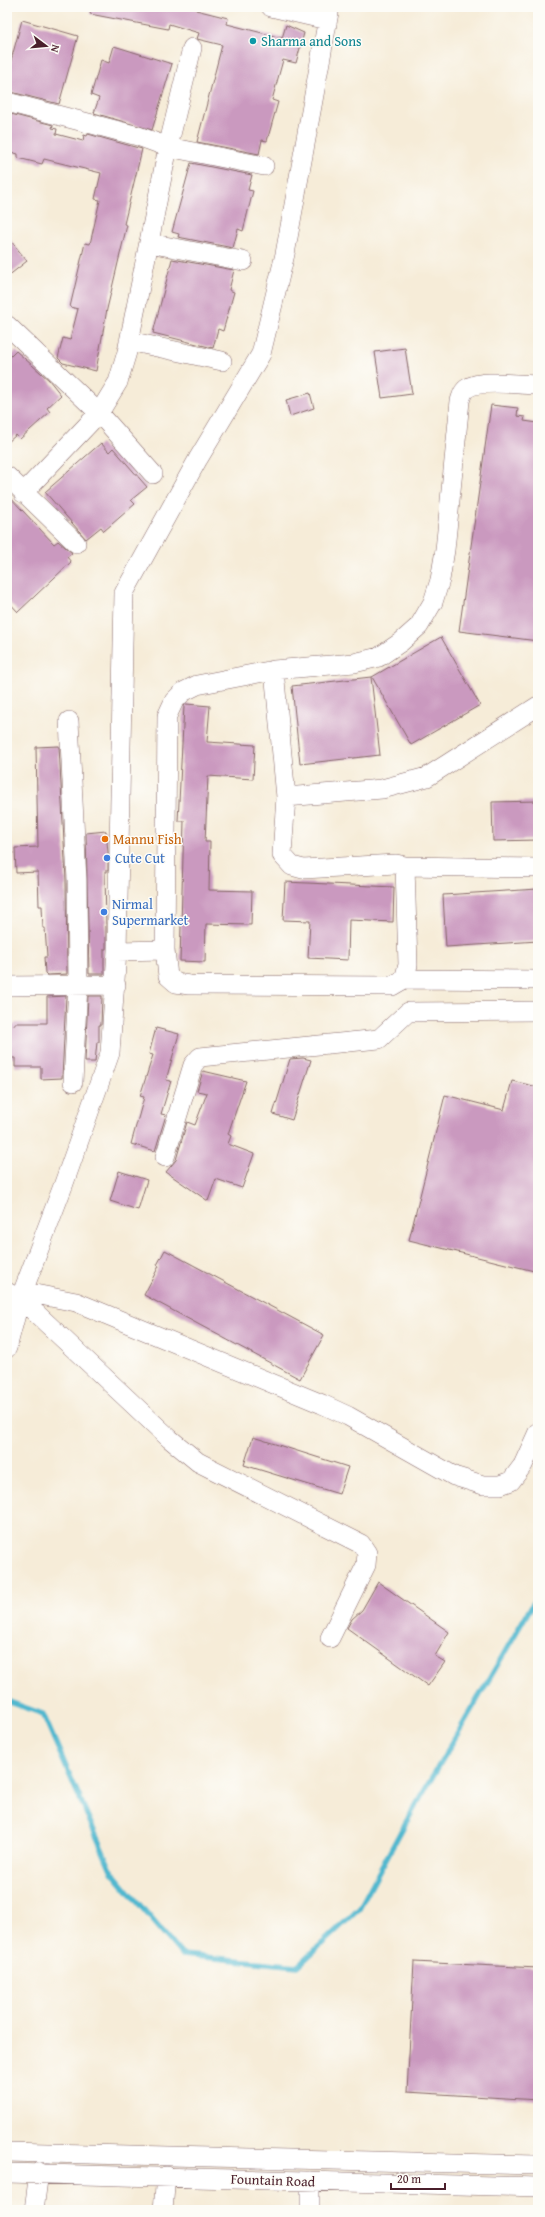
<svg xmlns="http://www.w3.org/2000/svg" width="545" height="2217" viewBox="0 0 545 2217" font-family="'Gentium Book Plus',serif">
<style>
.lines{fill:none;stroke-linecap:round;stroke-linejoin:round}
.stream{stroke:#51b8cf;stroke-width:5.5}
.building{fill:#ca99bf}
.minor-casing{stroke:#866768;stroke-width:20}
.minor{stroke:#fff;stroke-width:19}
.culture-dot{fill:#0f9aa8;stroke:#fdfcf7;stroke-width:1.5}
.food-dot{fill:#e8710a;stroke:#fdfcf7;stroke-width:1.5}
.shop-dot{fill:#3f7fe0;stroke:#fdfcf7;stroke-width:1.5}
.labels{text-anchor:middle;stroke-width:3;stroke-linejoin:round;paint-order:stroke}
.culture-label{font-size:14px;fill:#0d838f;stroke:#fdfcf7;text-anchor:start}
.food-label{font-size:14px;fill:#c56008;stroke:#fdfcf7;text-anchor:start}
.shop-label{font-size:14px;fill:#366cbe;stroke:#fdfcf7;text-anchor:start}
.street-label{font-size:14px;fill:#4a1f2b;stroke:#fdfcf7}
</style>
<rect width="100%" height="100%" fill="#fdfcf7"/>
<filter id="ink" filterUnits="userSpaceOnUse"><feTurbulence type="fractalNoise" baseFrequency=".025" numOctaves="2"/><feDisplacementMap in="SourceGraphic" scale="8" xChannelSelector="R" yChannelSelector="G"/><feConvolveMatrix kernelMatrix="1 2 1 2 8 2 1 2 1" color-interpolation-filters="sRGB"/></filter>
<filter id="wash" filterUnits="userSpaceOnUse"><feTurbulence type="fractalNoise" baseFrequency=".012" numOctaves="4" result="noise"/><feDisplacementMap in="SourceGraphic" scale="16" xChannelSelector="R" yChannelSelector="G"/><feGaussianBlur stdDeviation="0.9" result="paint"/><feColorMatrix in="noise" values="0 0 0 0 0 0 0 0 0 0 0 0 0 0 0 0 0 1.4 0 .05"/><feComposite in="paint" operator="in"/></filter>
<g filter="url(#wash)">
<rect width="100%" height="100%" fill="#f6ecd8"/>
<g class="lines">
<path class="stream" d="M 7,1701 L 43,1714 L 112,1872 L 182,1955 L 298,1966 L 359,1909 L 401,1831 L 538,1595"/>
</g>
<g id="blocks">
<path class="building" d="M 91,7 L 197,7 L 196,10 L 228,18 L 227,24 L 282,38 L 286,25 L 304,33 L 296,63 L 283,60 L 272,100 L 278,102 L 267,141 L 262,140 L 259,154 L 197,142 L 222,45 L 197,39 L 199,33 L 169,24 L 168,29 L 90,14 Z
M 22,20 L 78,36 L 59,104 L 7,91 L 7,75 Z
M 114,46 L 172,64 L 152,130 L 94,113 L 99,98 L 91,95 L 101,60 L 109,63 Z
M 7,113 L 53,125 L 52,128 L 57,129 L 56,134 L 83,141 L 84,135 L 87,136 L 88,134 L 142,149 L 124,224 L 127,225 L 107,309 L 96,371 L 63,363 L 58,358 L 63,338 L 70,340 L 78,309 L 70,307 L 85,243 L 90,244 L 100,200 L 95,199 L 101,173 L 44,159 L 42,164 L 18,158 L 18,154 L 7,151 Z
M 191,163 L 252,175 L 248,190 L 253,191 L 243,231 L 238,229 L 233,248 L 178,237 L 179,234 L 172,232 Z
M 7,236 L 27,261 L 7,277 Z
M 172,259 L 234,270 L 229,290 L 234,292 L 223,331 L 218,329 L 213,348 L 153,333 Z
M 405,348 L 412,394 L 382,398 L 375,352 Z
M 16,351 L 49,380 L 61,395 L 47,408 L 50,412 L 20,439 L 16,435 L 7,443 L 7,360 Z
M 310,393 L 314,408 L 290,416 L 286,400 Z
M 491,405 L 518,408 L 517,416 L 525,417 L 524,421 L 538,423 L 538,641 L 459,631 Z
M 101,443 L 109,452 L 113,448 L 147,487 L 131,500 L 135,504 L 104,531 L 101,527 L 86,539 L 45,492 Z
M 7,494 L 54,544 L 58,541 L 72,553 L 67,557 L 71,562 L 18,612 L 7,600 Z
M 441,637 L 480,705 L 411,745 L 372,677 Z
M 371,677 L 380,755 L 300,764 L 292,686 Z
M 186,704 L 210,706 L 207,742 L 255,745 L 253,779 L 208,776 L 205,842 L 210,842 L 209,890 L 252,891 L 251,925 L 206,924 L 205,962 L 180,961 L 184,821 L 178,821 L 184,706 Z
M 59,746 L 66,880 L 67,974 L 47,975 L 45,973 L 44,957 L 47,957 L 45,928 L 43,928 L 42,906 L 39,906 L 38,872 L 16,873 L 15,848 L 38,847 L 36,747 Z
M 538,801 L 538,840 L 493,841 L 492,802 Z
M 106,831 L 108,852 L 108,871 L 105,871 L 106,928 L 106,949 L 104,949 L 104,974 L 89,974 L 86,833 Z
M 285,882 L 394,887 L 393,922 L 349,920 L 348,960 L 308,958 L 310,921 L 283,920 Z
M 538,889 L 538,941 L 446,947 L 443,895 Z
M 66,996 L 62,1078 L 41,1079 L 41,1067 L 15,1067 L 15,1058 L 7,1058 L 7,1026 L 15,1025 L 15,1023 L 47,1023 L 47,997 Z
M 88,996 L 102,996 L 101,1025 L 99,1025 L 99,1042 L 97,1042 L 95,1062 L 85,1062 Z
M 156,1028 L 179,1034 L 166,1080 L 171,1081 L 161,1114 L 166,1115 L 155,1151 L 131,1144 L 144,1097 L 140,1096 L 153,1055 L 149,1054 Z
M 303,1058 L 311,1060 L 292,1120 L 273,1114 L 290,1059 Z
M 203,1071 L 246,1081 L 228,1134 L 231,1136 L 228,1144 L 254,1154 L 242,1188 L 216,1179 L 208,1201 L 166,1172 L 176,1160 L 187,1122 L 195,1125 L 207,1093 L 197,1091 Z
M 512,1081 L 538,1087 L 538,1272 L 409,1240 L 445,1095 L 504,1110 Z
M 119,1171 L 147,1180 L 138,1210 L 110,1201 Z
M 165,1250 L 324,1335 L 300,1379 L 144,1295 L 159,1266 L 157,1265 Z
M 253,1437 L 348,1467 L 339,1494 L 244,1465 Z
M 378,1582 L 449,1632 L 435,1656 L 445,1662 L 428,1686 L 347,1628 L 352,1619 L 362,1610 Z
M 414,1962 L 538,1968 L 538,2100 L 407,2092 Z"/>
</g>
</g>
<g filter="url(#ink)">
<use href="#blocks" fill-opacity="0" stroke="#866768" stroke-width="1"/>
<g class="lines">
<g class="minor-casing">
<path id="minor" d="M 271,7 L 327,20
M 7,102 L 138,136 L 168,147 L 264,166
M 149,243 L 243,261
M 7,325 L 99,413 L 153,474
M 129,341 L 222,361
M 538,385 C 521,385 477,378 465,390 C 462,393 461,398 460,401 L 445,550 L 440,580 L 433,602 L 419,626 L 401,642 L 379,657 L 354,663 L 274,670 L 197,685 L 183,692 L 174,701 L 167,716 L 165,950 L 168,976 L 176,983 L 189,985 L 392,986 L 404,979 L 538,980
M 7,476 L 76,543
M 23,493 L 99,413 L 118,382 L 127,352 L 168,147 L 192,48
M 274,670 L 286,797
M 69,721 L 77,880 L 78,985 L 73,1082
M 405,866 L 538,868
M 117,951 L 165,950
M 404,979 L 408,965 L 405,866 L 396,864 L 303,869 L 292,866 L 282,855 L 286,797 L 382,789 L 427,777 L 538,706
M 7,986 L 116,985
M 165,1157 L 193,1065 L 200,1057 L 379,1039 L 408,1012 L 538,1011
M 7,1292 L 23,1301 L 170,1439 L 198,1462 L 361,1544 L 367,1553 L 366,1565 L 330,1638
M 23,1301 L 35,1294 L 76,1302 L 322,1404 L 348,1416 L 454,1476 L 483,1485 L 500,1485 L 511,1481 L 523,1465 L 538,1432
M 7,1348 L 20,1299 L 63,1186 L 110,1053 L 117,951 L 124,593 L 198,459 L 261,354 L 285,254 L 330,7
M 7,2152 L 538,2165
M 7,2173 L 538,2187
M 310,2181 L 310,2210
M 34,2210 L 39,2172
M 163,2210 L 166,2176"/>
</g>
<use href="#minor" class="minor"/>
</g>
</g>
<circle class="culture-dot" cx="253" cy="41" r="4"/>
<circle class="food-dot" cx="105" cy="839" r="4"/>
<g class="shop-dot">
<circle cx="107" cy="858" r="4"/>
<circle cx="104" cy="912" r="4"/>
</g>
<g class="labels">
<g class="culture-label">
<text x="261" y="46">Sharma and Sons</text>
</g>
<g class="food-label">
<text x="113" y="844">Mannu Fish</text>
</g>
<g class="shop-label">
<text x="115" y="863">Cute Cut</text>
<text x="112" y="909">Nirmal<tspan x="112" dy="16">Supermarket</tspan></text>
</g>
<g class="street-label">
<text transform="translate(273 2180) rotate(2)" y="5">Fountain Road</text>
</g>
</g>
<rect width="545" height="2217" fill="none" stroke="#fdfcf7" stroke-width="24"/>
<g transform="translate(46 46) rotate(106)" stroke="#fdfcf7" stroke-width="3" paint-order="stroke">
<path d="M0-3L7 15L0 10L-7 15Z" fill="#4a1f2b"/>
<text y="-6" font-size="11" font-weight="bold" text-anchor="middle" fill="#4a1f2b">N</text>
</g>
<path d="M391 2183v6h54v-6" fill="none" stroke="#4a1f2b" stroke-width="2"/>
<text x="397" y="2183" font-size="12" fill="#4a1f2b" stroke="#fdfcf7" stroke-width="3" paint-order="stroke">20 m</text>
</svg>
